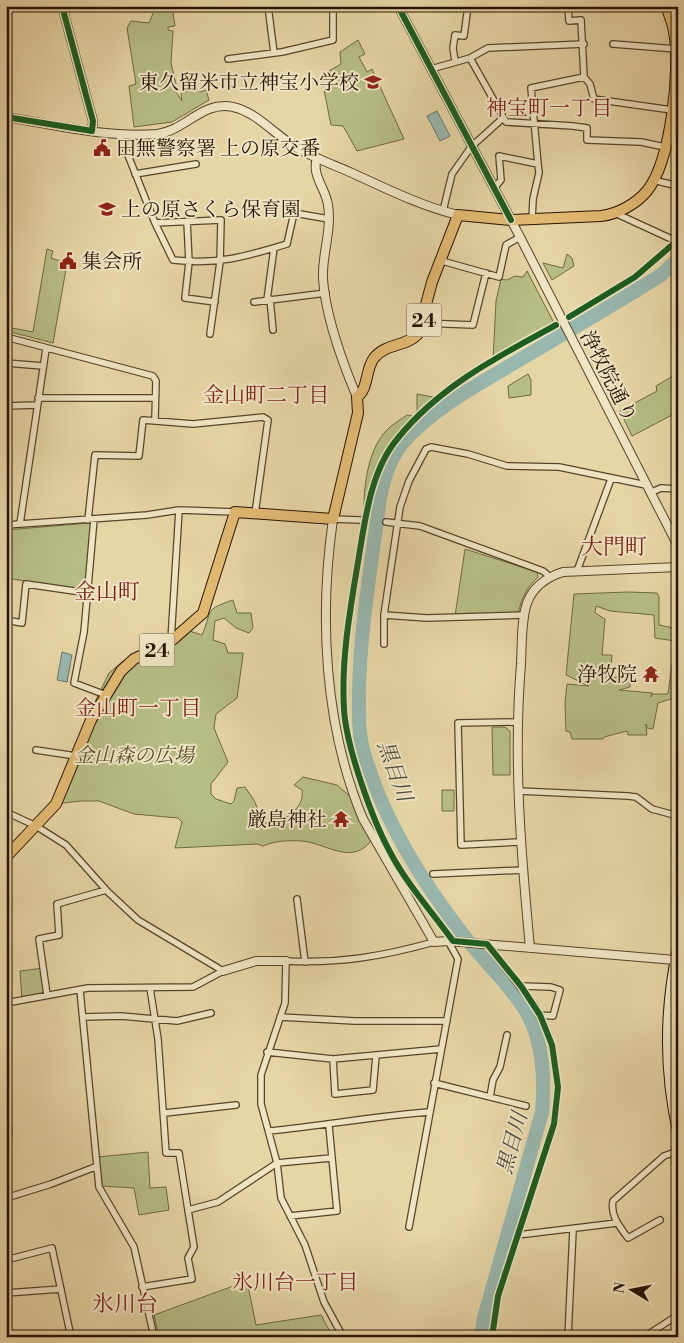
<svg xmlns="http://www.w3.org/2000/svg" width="684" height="1343" viewBox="0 0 684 1343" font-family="'Libre Bodoni','Noto Serif JP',serif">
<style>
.green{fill:#b6bd85;stroke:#6e6842;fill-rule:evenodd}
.water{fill:#98b7af;stroke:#6a7569}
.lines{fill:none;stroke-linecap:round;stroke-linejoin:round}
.river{stroke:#98b7af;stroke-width:14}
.minor-casing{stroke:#564429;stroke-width:8}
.tertiary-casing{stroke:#564429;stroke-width:10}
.secondary-casing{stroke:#261300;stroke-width:11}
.primary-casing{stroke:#261300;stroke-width:12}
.minor{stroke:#efe4c4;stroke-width:5.5}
.tertiary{stroke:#efe4c4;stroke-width:8}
.secondary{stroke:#efe4c4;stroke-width:9}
.primary{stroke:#e3ba72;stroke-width:10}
.cycleway-casing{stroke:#efe4c4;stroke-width:9}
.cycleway{stroke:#1b5e20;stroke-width:6}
.labels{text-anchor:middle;stroke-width:4;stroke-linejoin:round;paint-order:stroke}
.shield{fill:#efe4c4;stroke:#62523b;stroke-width:1}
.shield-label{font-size:19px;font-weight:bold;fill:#261300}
.poi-label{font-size:20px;fill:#261300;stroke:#efe4c4;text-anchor:end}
.street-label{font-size:20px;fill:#261300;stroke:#efe4c4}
.park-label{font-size:20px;font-style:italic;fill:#584e2f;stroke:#efe4c4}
.neighbourhood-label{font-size:21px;fill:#7a1f14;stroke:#efe4c4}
.water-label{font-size:21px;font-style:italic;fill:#4e4c3d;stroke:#efe4c4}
.quarter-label{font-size:22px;fill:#7a1f14;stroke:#efe4c4}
</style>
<rect width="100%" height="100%" fill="#e6d5a5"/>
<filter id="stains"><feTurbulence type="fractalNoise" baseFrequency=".004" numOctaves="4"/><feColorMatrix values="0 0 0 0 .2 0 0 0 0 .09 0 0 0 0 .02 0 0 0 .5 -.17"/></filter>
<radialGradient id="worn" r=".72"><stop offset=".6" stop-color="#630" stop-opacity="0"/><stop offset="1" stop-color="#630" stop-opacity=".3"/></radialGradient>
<path class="green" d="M 156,6 L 172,6 L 175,26 L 168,27 L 168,30 L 173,31 L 171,63 L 176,84 L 172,86 L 182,101 L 181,93 L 197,88 L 200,92 L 206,90 L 209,100 L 172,122 L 134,127 L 129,86 L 136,84 L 127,28 L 131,21 L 149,23 Z
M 358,40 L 365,54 L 359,57 L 367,72 L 372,69 L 404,139 L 357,151 L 343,126 L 331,125 L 322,80 L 329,71 L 341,64 L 340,52 Z
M 47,249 L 53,251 L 51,258 L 60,261 L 59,268 L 66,269 L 53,343 L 11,332 L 12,328 L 33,332 Z
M 567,254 L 572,258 L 574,266 L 552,280 L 543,263 L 563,268 Z
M 527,271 L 555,325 L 493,359 L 496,301 L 501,279 L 507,280 L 515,276 L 523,277 Z
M 678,373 L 678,409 L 676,413 L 632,436 L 620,411 L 657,391 L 656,386 Z
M 528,374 L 531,380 L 531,395 L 509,398 L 508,386 Z
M 417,394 L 438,398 C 404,430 377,458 369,506 L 364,506 C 364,483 369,450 385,432 C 391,425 400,420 407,415 L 417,417 Z
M 89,523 L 91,524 L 86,586 L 83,590 L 6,578 L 6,530 Z
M 465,549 L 537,572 L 538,577 C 526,588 521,599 518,615 L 455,616 Z
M 628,592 L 657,593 L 659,597 L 659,625 L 678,629 L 678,700 L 671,699 L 658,703 L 653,729 L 647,728 L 646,724 L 647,735 L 628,735 L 627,731 L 604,737 L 603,739 L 572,739 L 570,732 L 566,731 L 565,703 L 567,684 L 589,686 L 566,675 L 574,594 ZM 596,606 L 610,611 L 654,615 L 655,638 L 675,641 L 668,694 L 652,694 L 651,697 L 652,693 L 619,690 L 630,687 L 630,679 L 610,677 L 612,655 L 602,655 L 605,619 L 595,613 Z
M 233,600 L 237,613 L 251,613 L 253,628 L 249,633 L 236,628 L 224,618 L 215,621 L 213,640 L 225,644 L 228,653 L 243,653 L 243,655 L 237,698 L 216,714 L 214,728 L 228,762 L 211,784 L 211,794 L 216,799 L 231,804 L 234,801 L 237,788 L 245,787 L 254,800 L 263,822 L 272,825 C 286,818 305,808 302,790 L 294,785 L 303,777 L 337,785 L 353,799 L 371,841 C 351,866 326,843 302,841 C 290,840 274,841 263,846 L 257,844 L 175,848 L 182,822 L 178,818 L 134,814 L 99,801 L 80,801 L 56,804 L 94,704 L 109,673 L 123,661 L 130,662 L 186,630 L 202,635 C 213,609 204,610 233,600 Z
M 492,727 L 505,727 L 510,731 L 510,775 L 493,775 Z
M 442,790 L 454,790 L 454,811 L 442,811 Z
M 44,968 L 46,996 L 22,1000 L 20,971 Z
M 148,1152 L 150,1188 L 166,1187 L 169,1210 L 139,1215 L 134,1188 L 101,1186 L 98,1157 Z
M 247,1281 L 256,1325 L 321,1315 L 333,1337 L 159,1337 L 154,1315 Z"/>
<path class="water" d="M 437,111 L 450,136 L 440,141 L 427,116 Z
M 62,652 L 72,655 L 67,682 L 57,680 Z"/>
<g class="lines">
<path class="river" d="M 481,1337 L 484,1318 L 542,1112 C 545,1081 543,1041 527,1013 C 512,987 484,961 465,937 C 422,882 381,816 363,749 C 358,731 359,711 359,692 C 360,627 372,562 380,498 C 384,479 389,461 401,445 C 428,412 475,386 511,365 C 561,335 612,306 661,275 L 678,259"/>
<g class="minor-casing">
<path id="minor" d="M 268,6 L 274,53
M 486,8 L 487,6
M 613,44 L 676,49
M 470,58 L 488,48 L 584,44
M 228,59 L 282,52 L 333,40 L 333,6
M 455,61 L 453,48 L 455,35 L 464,36 L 468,6
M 431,69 L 470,58 L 506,122 L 573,126 L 587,128 L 587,140 L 641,142 L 665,147
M 584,77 L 590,84 L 594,99 L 672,110
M 670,132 L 678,133
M 120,135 L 155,223 L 221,220 L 220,262 L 210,334
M 135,174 L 196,164
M 653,180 L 678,186
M 494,188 L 501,180 L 499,156 L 538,164 L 531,88 L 584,77 L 581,20 L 569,21 L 568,6
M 443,211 L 452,174 L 471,147 L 503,118
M 615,213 L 678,242
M 532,220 L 533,199 L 539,173 L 538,164
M 187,221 L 189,262 L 185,298 L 215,302
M 155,223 L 173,260 C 218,265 244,257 287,244 L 294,213 L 329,219
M 442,261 L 499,277 L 506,245 L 520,237
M 270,299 L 273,330
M 267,300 L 274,248
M 254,302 L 326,293
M 423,323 L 473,325 L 486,273
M 6,337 L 153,376 L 156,381 L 155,419
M 6,363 L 43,366
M 38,398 L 155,398
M 6,406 L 37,405
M 650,493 L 661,488 L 678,489
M 94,519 L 84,632 L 74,683 L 106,695
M 333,519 L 360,520
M 88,520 L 95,455 L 139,456 L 143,420 L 193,424 L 263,417 L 268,420 L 255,514
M 386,522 L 420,526 L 543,571 L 550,577
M 20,524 L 46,349
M 6,525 L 147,515 L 179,510 L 235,512
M 577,571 L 611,479
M 384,615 L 427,618 L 525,615
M 6,620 L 22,623 L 26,584 L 88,593
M 171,640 L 179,510
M 384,644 L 384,615 L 400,507 L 409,481 L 426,449 L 431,447 L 468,454 L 507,466 L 559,467 L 646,485
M 517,722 L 458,723 L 461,845 L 520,842
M 36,750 L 76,756
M 519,791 L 628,796 L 636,797 L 652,809 L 678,816
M 6,812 L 36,826 L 66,845 L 108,892 L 138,920 L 223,971
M 433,874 L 523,870
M 297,899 L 305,962
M 487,944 L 535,1006 L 549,1037
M 521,986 L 551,987 L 560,990 L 553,1016 L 540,1015
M 150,988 L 158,1039 L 166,1153 L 179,1153 L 188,1210
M 80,990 L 99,1187 L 134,1247 L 154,1337
M 47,995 L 39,939 L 59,935 L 57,904 L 106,890
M 6,1003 L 88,988 L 193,987 L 223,971
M 83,1017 L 121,1016 L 177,1021 L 211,1013
M 280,1017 L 355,1021 L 447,1021
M 267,1052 L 333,1059 L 441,1049
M 333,1059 L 335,1094 L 373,1090 L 376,1056
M 434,1083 L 526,1106
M 490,1097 L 493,1080 L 500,1067 L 507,1035
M 6,1099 L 9,1133
M 165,1113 L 236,1105
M 269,1131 C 322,1126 375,1116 428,1112
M 6,1198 L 51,1184 L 95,1167
M 290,1216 L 337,1211 L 329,1126
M 660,1220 L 628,1238 C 620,1227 610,1216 613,1201 L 664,1156 L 678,1151
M 409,1227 L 458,959 L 448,941
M 518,1235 L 617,1223
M 6,1260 L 52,1248 L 71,1337
M 142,1287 L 192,1279 L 188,1258 L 194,1247 L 188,1210 L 218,1202 L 277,1163 L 331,1158
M 6,1293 L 61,1289
M 69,1337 L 96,1337
M 343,1337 L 324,1302 L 305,1245 L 281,1198 L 277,1163 L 261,1104 L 261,1075 L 285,1003 L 286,961 C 339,964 384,956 434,942
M 568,1337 L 573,1230
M 644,1337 L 678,1315"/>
</g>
<g class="tertiary-casing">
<path id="tertiary" d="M 62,6 L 93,121 L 92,131
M 398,6 L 520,237 L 678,546
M 6,117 C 56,125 106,138 157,134 C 185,131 203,100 233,107 C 257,112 276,136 297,148 C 314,158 334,165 352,173 C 387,189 421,206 458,215
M 317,158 C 311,175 326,189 328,205 C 332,230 322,254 323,278 C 325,314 343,364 357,397
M 333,519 C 319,617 324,726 363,819 L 434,942 L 448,941 L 675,960
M 530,948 C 521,852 513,760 521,664 C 522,645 521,621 527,603 C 533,587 547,577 563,572 L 678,567
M 223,971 L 256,961 L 286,961"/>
</g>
<g class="secondary-casing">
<path id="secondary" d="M 678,947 C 664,1009 664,1072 678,1134"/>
</g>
<g class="primary-casing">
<path id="primary" d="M 6,857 L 56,804 L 91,720 L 121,671 L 134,659 L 170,642 L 203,613 L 235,512 L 333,519 L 358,413 L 357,397 C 369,388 365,370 374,358 C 386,343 406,347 418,334 L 432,282 L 458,215 L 511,220 L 601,216 C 618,214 636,204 647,191 C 671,161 681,69 674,32 C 673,23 669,15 666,6"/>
</g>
<use href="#minor" class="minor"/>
<use href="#tertiary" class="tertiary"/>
<use href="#secondary" class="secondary"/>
<use href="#primary" class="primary"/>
<g class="cycleway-casing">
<path id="cycleway" d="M 398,6 L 511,220
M 6,117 L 92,131 L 93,121 L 62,6
M 569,317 L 635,277 L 678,240
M 492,1337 L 498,1296 L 554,1124 L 558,1087 L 552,1045 L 540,1015 L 521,986 L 487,944 L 453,941 C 432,912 406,883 390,852 C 372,819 346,746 344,709 C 341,660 350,610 358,562 C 365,521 370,471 398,438 C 440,386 499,356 556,325"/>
</g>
<use href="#cycleway" class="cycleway"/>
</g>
<defs>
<g id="school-bare" transform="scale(1.35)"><path d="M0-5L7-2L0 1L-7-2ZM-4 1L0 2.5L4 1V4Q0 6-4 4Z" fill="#8f2418" stroke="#efe4c4" stroke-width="2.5" paint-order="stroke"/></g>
<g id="civic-bare" transform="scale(1.35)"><path d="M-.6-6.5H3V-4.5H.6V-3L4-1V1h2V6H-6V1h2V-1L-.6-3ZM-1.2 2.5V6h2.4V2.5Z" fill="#8f2418" stroke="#efe4c4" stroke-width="2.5" paint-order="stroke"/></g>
<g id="temple-bare" transform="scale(1.35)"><path d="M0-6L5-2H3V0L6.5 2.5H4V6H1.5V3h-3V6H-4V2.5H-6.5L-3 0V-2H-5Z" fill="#8f2418" stroke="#efe4c4" stroke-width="2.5" paint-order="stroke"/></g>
</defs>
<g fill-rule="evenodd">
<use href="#school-bare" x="373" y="82"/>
<use href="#civic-bare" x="102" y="148"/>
<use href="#school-bare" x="107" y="209"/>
<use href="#civic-bare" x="68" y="261"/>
<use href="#temple-bare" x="651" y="674"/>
<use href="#temple-bare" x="341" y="819"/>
</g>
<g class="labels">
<g class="shield">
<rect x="406.5" y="303.5" width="35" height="33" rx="4"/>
<rect x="139.5" y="633.5" width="35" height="33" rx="4"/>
</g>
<g class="shield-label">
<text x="424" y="327">24</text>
<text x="157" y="657">24</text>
</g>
<g class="poi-label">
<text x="359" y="89">東久留米市立神宝小学校</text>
<text x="116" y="155" text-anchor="start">田無警察署 上の原交番</text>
<text x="121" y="216" text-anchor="start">上の原さくら保育園</text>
<text x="82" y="268" text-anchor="start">集会所</text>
<text x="637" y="681">浄牧院</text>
<text x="327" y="826">厳島神社</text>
</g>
<g class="street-label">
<text transform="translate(609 376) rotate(63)" y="7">浄牧院通り</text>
</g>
<g class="park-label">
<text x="134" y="762">金山森の広場</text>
</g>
<g class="neighbourhood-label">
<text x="549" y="115">神宝町一丁目</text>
<text x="266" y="402">金山町二丁目</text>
<text x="138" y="715">金山町一丁目</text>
<text x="295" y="1289">氷川台一丁目</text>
</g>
<g class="water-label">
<text transform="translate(395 771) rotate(70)" y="7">黒目川</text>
<text transform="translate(512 1143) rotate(-75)" y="7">黒目川</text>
</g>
<g class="quarter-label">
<text x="614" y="554">大門町</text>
<text x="107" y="599">金山町</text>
<text x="125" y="1311">氷川台</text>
</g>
</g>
<rect width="684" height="1343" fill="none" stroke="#e6d5a5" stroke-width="25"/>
<rect x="8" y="8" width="669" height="1328" fill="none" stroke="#261300" stroke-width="2.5"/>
<rect x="12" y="12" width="659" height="1318" fill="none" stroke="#261300"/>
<g transform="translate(632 1290) rotate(280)" stroke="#efe4c4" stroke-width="4" paint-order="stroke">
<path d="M0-4L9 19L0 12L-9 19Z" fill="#261300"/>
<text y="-8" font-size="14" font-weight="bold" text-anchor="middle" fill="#261300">N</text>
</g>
<rect width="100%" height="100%" filter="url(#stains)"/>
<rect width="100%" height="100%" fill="url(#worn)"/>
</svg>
